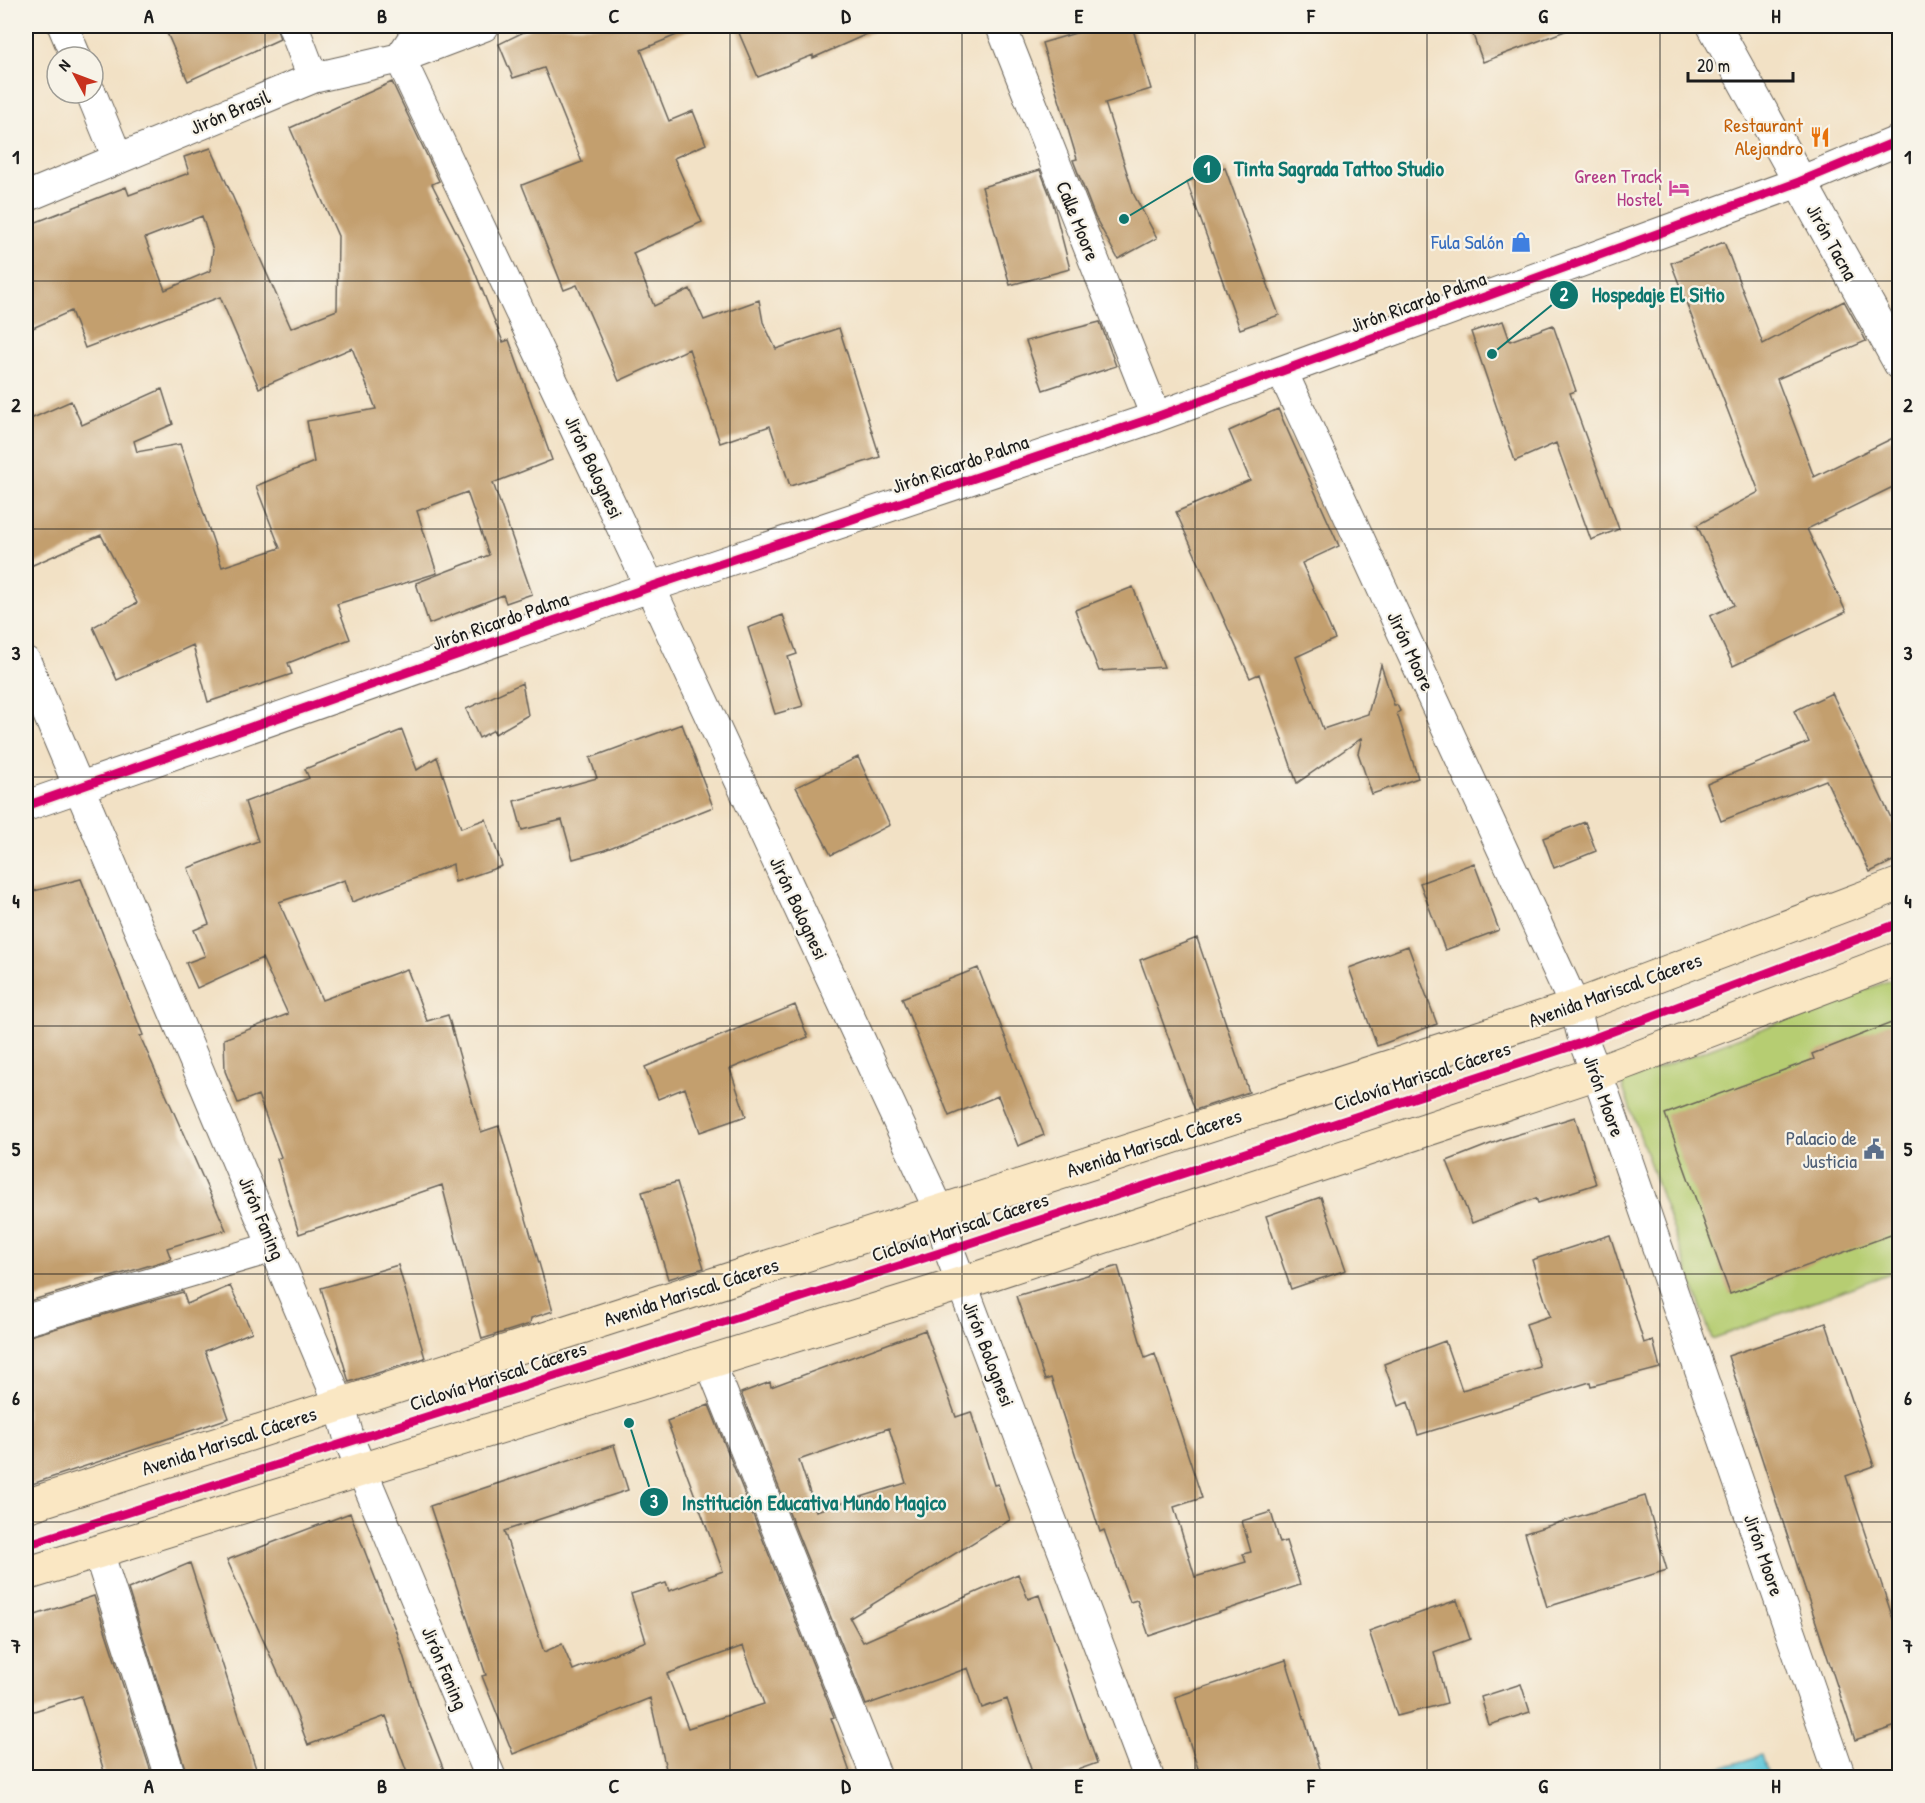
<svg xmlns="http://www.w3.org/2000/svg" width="1925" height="1803" viewBox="0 0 1925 1803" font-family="'Patrick Hand',sans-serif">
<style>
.green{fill:#b6cd72;stroke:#697447;stroke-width:1.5}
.water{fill:#5ec7da;stroke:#3d727b;stroke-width:1.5}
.building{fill:#c39f6e;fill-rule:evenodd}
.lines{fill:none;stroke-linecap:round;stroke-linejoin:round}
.minor-casing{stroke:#676157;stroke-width:32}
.tertiary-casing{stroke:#676157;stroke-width:35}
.secondary-casing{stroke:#676157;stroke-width:35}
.minor{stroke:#fff;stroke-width:30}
.tertiary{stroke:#fff;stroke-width:33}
.secondary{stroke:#fae7c3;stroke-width:33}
.cycleway-casing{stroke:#f7f3e8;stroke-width:13}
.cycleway{stroke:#d6006c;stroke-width:9}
.grid{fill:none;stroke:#1c1c1c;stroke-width:1.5;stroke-opacity:0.55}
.labels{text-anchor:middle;stroke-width:4.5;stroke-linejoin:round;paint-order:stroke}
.street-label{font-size:20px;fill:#1c1c1c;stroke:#f7f3e8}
.food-label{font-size:20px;fill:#c56008;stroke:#f7f3e8;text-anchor:end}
.hotel-label{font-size:20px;fill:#b23c85;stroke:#f7f3e8;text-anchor:end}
.shop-label{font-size:20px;fill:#366cbe;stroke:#f7f3e8;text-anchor:end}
.service-label{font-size:20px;fill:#4e5e75;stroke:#f7f3e8;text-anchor:end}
.leader{fill:none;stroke:#0f766e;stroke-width:2}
.callout-dot{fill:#0f766e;stroke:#f7f3e8;stroke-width:2}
.mark-label{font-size:18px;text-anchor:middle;font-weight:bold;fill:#fff}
.callout-label{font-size:21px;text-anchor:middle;font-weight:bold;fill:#0f766e;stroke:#f7f3e8;stroke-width:4.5;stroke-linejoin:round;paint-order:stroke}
.neatline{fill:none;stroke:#1c1c1c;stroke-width:2}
.grid-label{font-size:20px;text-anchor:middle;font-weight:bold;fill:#1c1c1c}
</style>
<rect width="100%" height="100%" fill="#f7f3e8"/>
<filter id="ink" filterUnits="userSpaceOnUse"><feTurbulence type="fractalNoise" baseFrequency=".0167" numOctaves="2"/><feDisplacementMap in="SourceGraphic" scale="12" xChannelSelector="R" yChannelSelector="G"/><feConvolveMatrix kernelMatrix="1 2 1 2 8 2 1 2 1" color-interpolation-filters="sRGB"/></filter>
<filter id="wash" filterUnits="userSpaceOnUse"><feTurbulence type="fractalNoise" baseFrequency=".008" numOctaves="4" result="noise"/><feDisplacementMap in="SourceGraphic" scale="24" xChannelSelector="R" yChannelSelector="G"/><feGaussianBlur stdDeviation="1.35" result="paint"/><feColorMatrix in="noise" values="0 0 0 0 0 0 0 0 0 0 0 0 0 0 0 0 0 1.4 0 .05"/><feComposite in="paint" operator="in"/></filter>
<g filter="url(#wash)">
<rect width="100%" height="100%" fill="#f2e1c5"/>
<path class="green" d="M 1899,977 L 1899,1270 L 1712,1339 L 1621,1082 Z"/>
<path class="water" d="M 1762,1755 L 1769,1777 L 1692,1777 Z"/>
<g id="blocks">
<path class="building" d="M 164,26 L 276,26 L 280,39 L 188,81 Z
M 536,26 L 698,26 L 641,50 L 669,121 L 693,111 L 706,144 L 674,158 L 702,222 L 633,253 L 654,306 L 690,289 L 704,320 L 759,300 L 763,322 L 776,349 L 839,328 L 880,457 L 790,486 L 770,426 L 720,443 L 689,349 L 619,381 L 577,285 L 564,290 L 522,185 L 582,162 L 544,68 L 513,78 L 499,44 Z
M 736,26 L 883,26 L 883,27 L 813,58 L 813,55 L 758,77 Z
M 1099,26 L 1132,26 L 1151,89 L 1105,103 L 1134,195 L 1157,238 L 1118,259 L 1095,217 L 1073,160 L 1077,159 L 1042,43 Z
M 1497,26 L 1573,26 L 1573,28 L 1483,62 L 1473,35 Z
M 392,82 L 439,181 L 432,184 L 469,257 L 503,342 L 509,340 L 552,460 L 493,483 L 532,594 L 506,603 L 503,595 L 429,624 L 416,583 L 489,555 L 467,492 L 417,511 L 437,573 L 337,604 L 350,639 L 288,663 L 292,674 L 208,702 L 193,645 L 117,680 L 93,627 L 137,603 L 101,535 L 26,568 L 26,421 L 71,401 L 82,425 L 162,389 L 173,424 L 134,441 L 137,452 L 180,444 L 222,567 L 280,548 L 256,486 L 314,462 L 307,421 L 376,409 L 352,348 L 259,388 L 220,297 L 85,348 L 71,311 L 26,331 L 26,226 L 126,187 L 129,195 L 189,173 L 184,157 L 211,148 L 291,328 L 337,310 L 338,236 L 290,128 ZM 202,216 L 213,250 L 210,271 L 165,290 L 145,238 Z
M 1225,168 L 1279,315 L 1240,329 L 1187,182 Z
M 1040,170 L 1053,203 L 1070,269 L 1010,285 L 982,187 Z
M 1724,242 L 1763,344 L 1844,301 L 1866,341 L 1777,379 L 1814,477 L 1899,435 L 1899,484 L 1807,529 L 1846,612 L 1733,666 L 1710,616 L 1734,605 L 1697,525 L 1759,492 L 1671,263 Z
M 1503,321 L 1510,341 L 1553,325 L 1576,391 L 1570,393 L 1619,529 L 1591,540 L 1556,443 L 1515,461 L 1471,332 Z
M 1100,322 L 1116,366 L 1043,390 L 1026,341 Z
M 1278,409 L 1339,546 L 1302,563 L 1335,639 L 1296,657 L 1323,729 L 1368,714 L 1381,665 L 1394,705 L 1397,705 L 1400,711 L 1397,713 L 1418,778 L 1372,794 L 1358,753 L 1362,738 L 1297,783 L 1259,674 L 1250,678 L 1176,512 L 1250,480 L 1229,431 Z
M 1133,587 L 1164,667 L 1099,671 L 1075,610 Z
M 783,615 L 797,654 L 788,657 L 803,706 L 775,714 L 748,628 Z
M 522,683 L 528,715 L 495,734 L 494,730 L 479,738 L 466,709 Z
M 1832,693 L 1899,835 L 1899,858 L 1870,872 L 1826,780 L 1721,821 L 1707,784 L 1809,742 L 1794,711 Z
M 682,724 L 713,807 L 602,851 L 573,859 L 562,820 L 522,830 L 514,801 L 597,778 L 590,758 Z
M 402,730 L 417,770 L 437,757 L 461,828 L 486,819 L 502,866 L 455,882 L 453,864 L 352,902 L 345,880 L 279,902 L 322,1000 L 407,969 L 427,1021 L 448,1015 L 481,1132 L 499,1126 L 553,1311 L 531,1318 L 530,1324 L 482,1339 L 442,1185 L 299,1234 L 277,1159 L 281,1157 L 258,1095 L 238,1103 L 225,1071 L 224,1039 L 288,1014 L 262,958 L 197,988 L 186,963 L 205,956 L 194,930 L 209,924 L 188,868 L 258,841 L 245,802 L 309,778 L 305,769 Z
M 858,757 L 890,825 L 831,855 L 796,787 Z
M 1585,822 L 1596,851 L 1554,868 L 1543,838 Z
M 1474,863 L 1499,930 L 1445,950 L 1420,883 Z
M 81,879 L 143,1035 L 140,1036 L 226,1230 L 167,1248 L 171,1259 L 26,1302 L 26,893 Z
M 1197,938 L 1249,1092 L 1195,1110 L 1140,960 Z
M 1408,946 L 1437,1024 L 1377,1046 L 1349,968 Z
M 978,968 L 1044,1135 L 1018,1146 L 998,1096 L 949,1116 L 902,998 Z
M 795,1005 L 808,1037 L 730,1069 L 746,1116 L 700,1132 L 685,1088 L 658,1099 L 645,1067 Z
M 1899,1020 L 1899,1232 L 1730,1294 L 1665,1114 L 1814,1059 L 1812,1054 Z
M 1575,1117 L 1596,1184 L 1538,1203 L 1536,1198 L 1472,1223 L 1447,1161 L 1503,1139 Z
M 677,1182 L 704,1268 L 668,1279 L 642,1192 Z
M 1321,1197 L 1346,1270 L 1291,1289 L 1266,1216 Z
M 1610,1235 L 1644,1343 L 1653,1340 L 1660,1368 L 1591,1386 L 1590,1382 L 1418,1435 L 1408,1402 L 1399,1406 L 1384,1364 L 1445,1341 L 1462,1390 L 1540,1367 L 1526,1324 L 1550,1316 L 1532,1260 Z
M 398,1265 L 425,1358 L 349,1382 L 321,1288 Z
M 1118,1266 L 1145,1358 L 1155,1354 L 1202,1498 L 1174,1507 L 1195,1577 L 1246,1562 L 1243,1554 L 1251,1552 L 1242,1521 L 1271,1512 L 1280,1543 L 1286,1541 L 1300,1585 L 1149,1636 L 1137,1600 L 1130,1602 L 1104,1530 L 1100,1532 L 1051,1378 L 1045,1380 L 1016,1296 Z
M 230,1286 L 252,1332 L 205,1351 L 229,1418 L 26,1486 L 26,1337 L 183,1292 L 187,1304 Z
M 1826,1323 L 1874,1466 L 1846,1476 L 1899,1637 L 1899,1725 L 1855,1740 L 1728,1356 Z
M 925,1330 L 956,1417 L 971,1412 L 994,1485 L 998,1484 L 1010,1520 L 850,1618 L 863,1642 L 1018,1574 L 1028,1599 L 1039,1595 L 1097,1763 L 1055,1778 L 1034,1778 L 1007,1699 L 982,1708 L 968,1668 L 866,1705 L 741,1393 L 770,1382 L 771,1387 ZM 889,1428 L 906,1483 L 816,1511 L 799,1460 Z
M 709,1405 L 834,1717 L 831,1718 L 852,1778 L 668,1778 L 650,1698 L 513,1754 L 482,1676 L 486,1675 L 430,1506 L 614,1445 L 628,1490 L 504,1531 L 544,1652 L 562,1644 L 573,1670 L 646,1641 L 631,1594 L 666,1583 L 669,1591 L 723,1571 L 667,1421 ZM 743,1646 L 764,1704 L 688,1728 L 667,1674 Z
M 1645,1496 L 1667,1570 L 1547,1607 L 1525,1533 Z
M 350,1513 L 396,1632 L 418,1704 L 447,1778 L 409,1778 L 386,1716 L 308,1745 L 294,1708 L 227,1560 Z
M 190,1563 L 259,1778 L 188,1778 L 128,1589 Z
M 94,1596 L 153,1778 L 106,1778 L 81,1696 L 31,1712 L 26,1694 L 26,1618 Z
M 1457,1600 L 1470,1639 L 1434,1652 L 1447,1703 L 1397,1716 L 1369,1631 Z
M 1286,1660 L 1323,1778 L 1201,1778 L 1175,1697 Z
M 1521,1684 L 1530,1712 L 1489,1725 L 1481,1697 Z"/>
</g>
</g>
<g filter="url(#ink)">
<use href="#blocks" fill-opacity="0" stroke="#676157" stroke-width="1.5"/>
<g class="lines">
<g class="minor-casing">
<path id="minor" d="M 63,26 L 76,57
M 293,26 L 313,78
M 484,26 L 400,58 L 650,587 L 940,1212 L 949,1250 L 1149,1778
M 1001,26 L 1156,417
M 91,93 L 118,159
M 26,197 L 313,78 L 400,58 L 418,31 L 426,26
M 1282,371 L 1575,1007 L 1584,1042 L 1604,1093 L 1841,1778
M 26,662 L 340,1405 L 350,1442 L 491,1778
M 26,806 L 650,587 L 1156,417 L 1799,182 L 1900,140
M 26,1320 L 274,1247
M 710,1362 L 877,1778
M 98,1551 L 171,1778"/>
</g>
<g class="tertiary-casing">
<path id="tertiary" d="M 1714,26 L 1900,363"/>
</g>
<g class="secondary-casing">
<path id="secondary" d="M 26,1506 L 1575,1007 L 1900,884
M 26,1574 L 963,1283 L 1597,1073 L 1900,958"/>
</g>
<use href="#minor" class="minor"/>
<use href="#tertiary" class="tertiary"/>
<use href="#secondary" class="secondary"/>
<g class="cycleway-casing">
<path id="cycleway" d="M 26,806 L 650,587 L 1156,417 L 1799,182 L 1900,140
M 26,1545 L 949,1250 L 1584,1042 L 1900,923"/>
</g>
<use href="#cycleway" class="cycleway"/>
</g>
</g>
<path class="grid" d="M 265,26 L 265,1778M 498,26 L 498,1778M 730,26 L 730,1778M 962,26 L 962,1778M 1195,26 L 1195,1778M 1427,26 L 1427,1778M 1660,26 L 1660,1778M 26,281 L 1900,281M 26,529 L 1900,529M 26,777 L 1900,777M 26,1026 L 1900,1026M 26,1274 L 1900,1274M 26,1522 L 1900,1522"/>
<defs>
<g id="restaurant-bare" transform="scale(1.62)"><path d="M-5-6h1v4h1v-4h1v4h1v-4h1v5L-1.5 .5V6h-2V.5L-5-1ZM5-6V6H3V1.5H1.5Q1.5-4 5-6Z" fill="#e8710a" stroke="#f7f3e8" stroke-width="2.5" paint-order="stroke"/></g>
<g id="hotel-bare" transform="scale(1.62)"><path d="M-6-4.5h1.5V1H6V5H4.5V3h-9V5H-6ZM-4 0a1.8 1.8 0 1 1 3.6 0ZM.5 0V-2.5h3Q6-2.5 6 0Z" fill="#d1479c" stroke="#f7f3e8" stroke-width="2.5" paint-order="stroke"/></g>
<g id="shop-bare" transform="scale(1.62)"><path d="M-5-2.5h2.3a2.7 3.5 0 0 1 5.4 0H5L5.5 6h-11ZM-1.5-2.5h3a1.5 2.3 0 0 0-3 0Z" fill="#3f7fe0" stroke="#f7f3e8" stroke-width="2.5" paint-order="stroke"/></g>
<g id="civic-bare" transform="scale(1.62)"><path d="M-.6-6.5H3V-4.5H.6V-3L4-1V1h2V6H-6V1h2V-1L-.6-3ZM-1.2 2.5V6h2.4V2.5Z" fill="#5c6f8a" stroke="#f7f3e8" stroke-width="2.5" paint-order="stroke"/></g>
</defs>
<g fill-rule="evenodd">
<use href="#restaurant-bare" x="1820" y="137"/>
<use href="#hotel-bare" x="1679" y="188"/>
<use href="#shop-bare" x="1521" y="242"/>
<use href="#civic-bare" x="1874" y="1149"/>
</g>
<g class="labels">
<g class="street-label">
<text transform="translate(230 112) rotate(-23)" y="7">Jirón Brasil</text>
<text transform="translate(1078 221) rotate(68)" y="7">Calle Moore</text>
<text transform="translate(1832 242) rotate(61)" y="7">Jirón Tacna</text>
<text transform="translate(1418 302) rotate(-20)" y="7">Jirón Ricardo Palma</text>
<text transform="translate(960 464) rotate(-19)" y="7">Jirón Ricardo Palma</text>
<text transform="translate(594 467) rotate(65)" y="7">Jirón Bolognesi</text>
<text transform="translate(500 621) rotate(-19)" y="7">Jirón Ricardo Palma</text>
<text transform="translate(1411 651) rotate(65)" y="7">Jirón Moore</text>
<text transform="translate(799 908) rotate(65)" y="7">Jirón Bolognesi</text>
<text transform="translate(1615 990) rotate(-20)" y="7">Avenida Mariscal Cáceres</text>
<text transform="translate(1422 1076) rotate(-18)" y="7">Ciclovía Mariscal Cáceres</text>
<text transform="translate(1604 1096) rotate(70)" y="7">Jirón Moore</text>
<text transform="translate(1154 1143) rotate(-18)" y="7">Avenida Mariscal Cáceres</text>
<text transform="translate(262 1218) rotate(67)" y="7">Jirón Faning</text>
<text transform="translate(960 1227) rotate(-18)" y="7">Ciclovía Mariscal Cáceres</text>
<text transform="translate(691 1292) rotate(-18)" y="7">Avenida Mariscal Cáceres</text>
<text transform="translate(989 1354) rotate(69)" y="7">Jirón Bolognesi</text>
<text transform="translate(498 1376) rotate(-18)" y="7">Ciclovía Mariscal Cáceres</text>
<text transform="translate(229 1441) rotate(-18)" y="7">Avenida Mariscal Cáceres</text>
<text transform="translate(1764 1555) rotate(71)" y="7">Jirón Moore</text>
<text transform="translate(445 1668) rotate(67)" y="7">Jirón Faning</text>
</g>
<g class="food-label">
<text x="1803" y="132">Restaurant<tspan x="1803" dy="23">Alejandro</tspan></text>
</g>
<g class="hotel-label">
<text x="1662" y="183">Green Track<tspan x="1662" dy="23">Hostel</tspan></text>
</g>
<g class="shop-label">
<text x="1504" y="249">Fula Salón</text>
</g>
<g class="service-label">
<text x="1857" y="1145">Palacio de<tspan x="1857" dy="23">Justicia</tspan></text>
</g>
</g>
<path class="leader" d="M1124 219L1207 169M1492 354L1564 295M629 1423L654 1502"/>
<g class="callout-dot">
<circle cx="1124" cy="219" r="6"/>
<circle cx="1492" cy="354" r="6"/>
<circle cx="629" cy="1423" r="6"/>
<circle cx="1207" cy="169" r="15"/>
<circle cx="1564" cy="295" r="15"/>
<circle cx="654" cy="1502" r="15"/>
</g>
<g class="mark-label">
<text x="1207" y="175">1</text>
<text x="1564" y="301">2</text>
<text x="654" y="1508">3</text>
</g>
<g class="callout-label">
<text x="1339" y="176">Tinta Sagrada Tattoo Studio</text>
<text x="1658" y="302">Hospedaje El Sitio</text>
<text x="814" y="1510">Institución Educativa Mundo Magico</text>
</g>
<rect width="1925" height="1803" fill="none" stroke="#f7f3e8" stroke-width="66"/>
<g transform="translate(75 75) rotate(311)"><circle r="28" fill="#f7f3e8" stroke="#9f9d96" stroke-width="1.5"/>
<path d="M0-4.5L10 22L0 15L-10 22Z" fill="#c8321e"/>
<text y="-9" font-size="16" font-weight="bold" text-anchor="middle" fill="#1c1c1c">N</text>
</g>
<path d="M1688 72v9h105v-9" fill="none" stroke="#1c1c1c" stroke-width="3"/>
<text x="1697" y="72" font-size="18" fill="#1c1c1c" stroke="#f7f3e8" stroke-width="4.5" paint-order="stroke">20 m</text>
<rect x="33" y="33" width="1859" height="1737" class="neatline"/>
<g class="grid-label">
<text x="149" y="23">A</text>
<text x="382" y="23">B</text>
<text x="614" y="23">C</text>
<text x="846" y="23">D</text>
<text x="1079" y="23">E</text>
<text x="1311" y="23">F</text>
<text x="1543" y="23">G</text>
<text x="1776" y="23">H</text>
<text x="16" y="164">1</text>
<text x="1908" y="164">1</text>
<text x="16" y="412">2</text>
<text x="1908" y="412">2</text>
<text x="16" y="660">3</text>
<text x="1908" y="660">3</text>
<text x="16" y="908">4</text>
<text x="1908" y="908">4</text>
<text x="16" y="1156">5</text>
<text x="1908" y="1156">5</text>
<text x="16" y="1405">6</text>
<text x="1908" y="1405">6</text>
<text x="16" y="1653">7</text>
<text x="1908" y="1653">7</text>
<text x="149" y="1793">A</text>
<text x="382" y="1793">B</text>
<text x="614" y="1793">C</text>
<text x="846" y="1793">D</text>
<text x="1079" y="1793">E</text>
<text x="1311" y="1793">F</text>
<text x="1543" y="1793">G</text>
<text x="1776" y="1793">H</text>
</g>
</svg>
